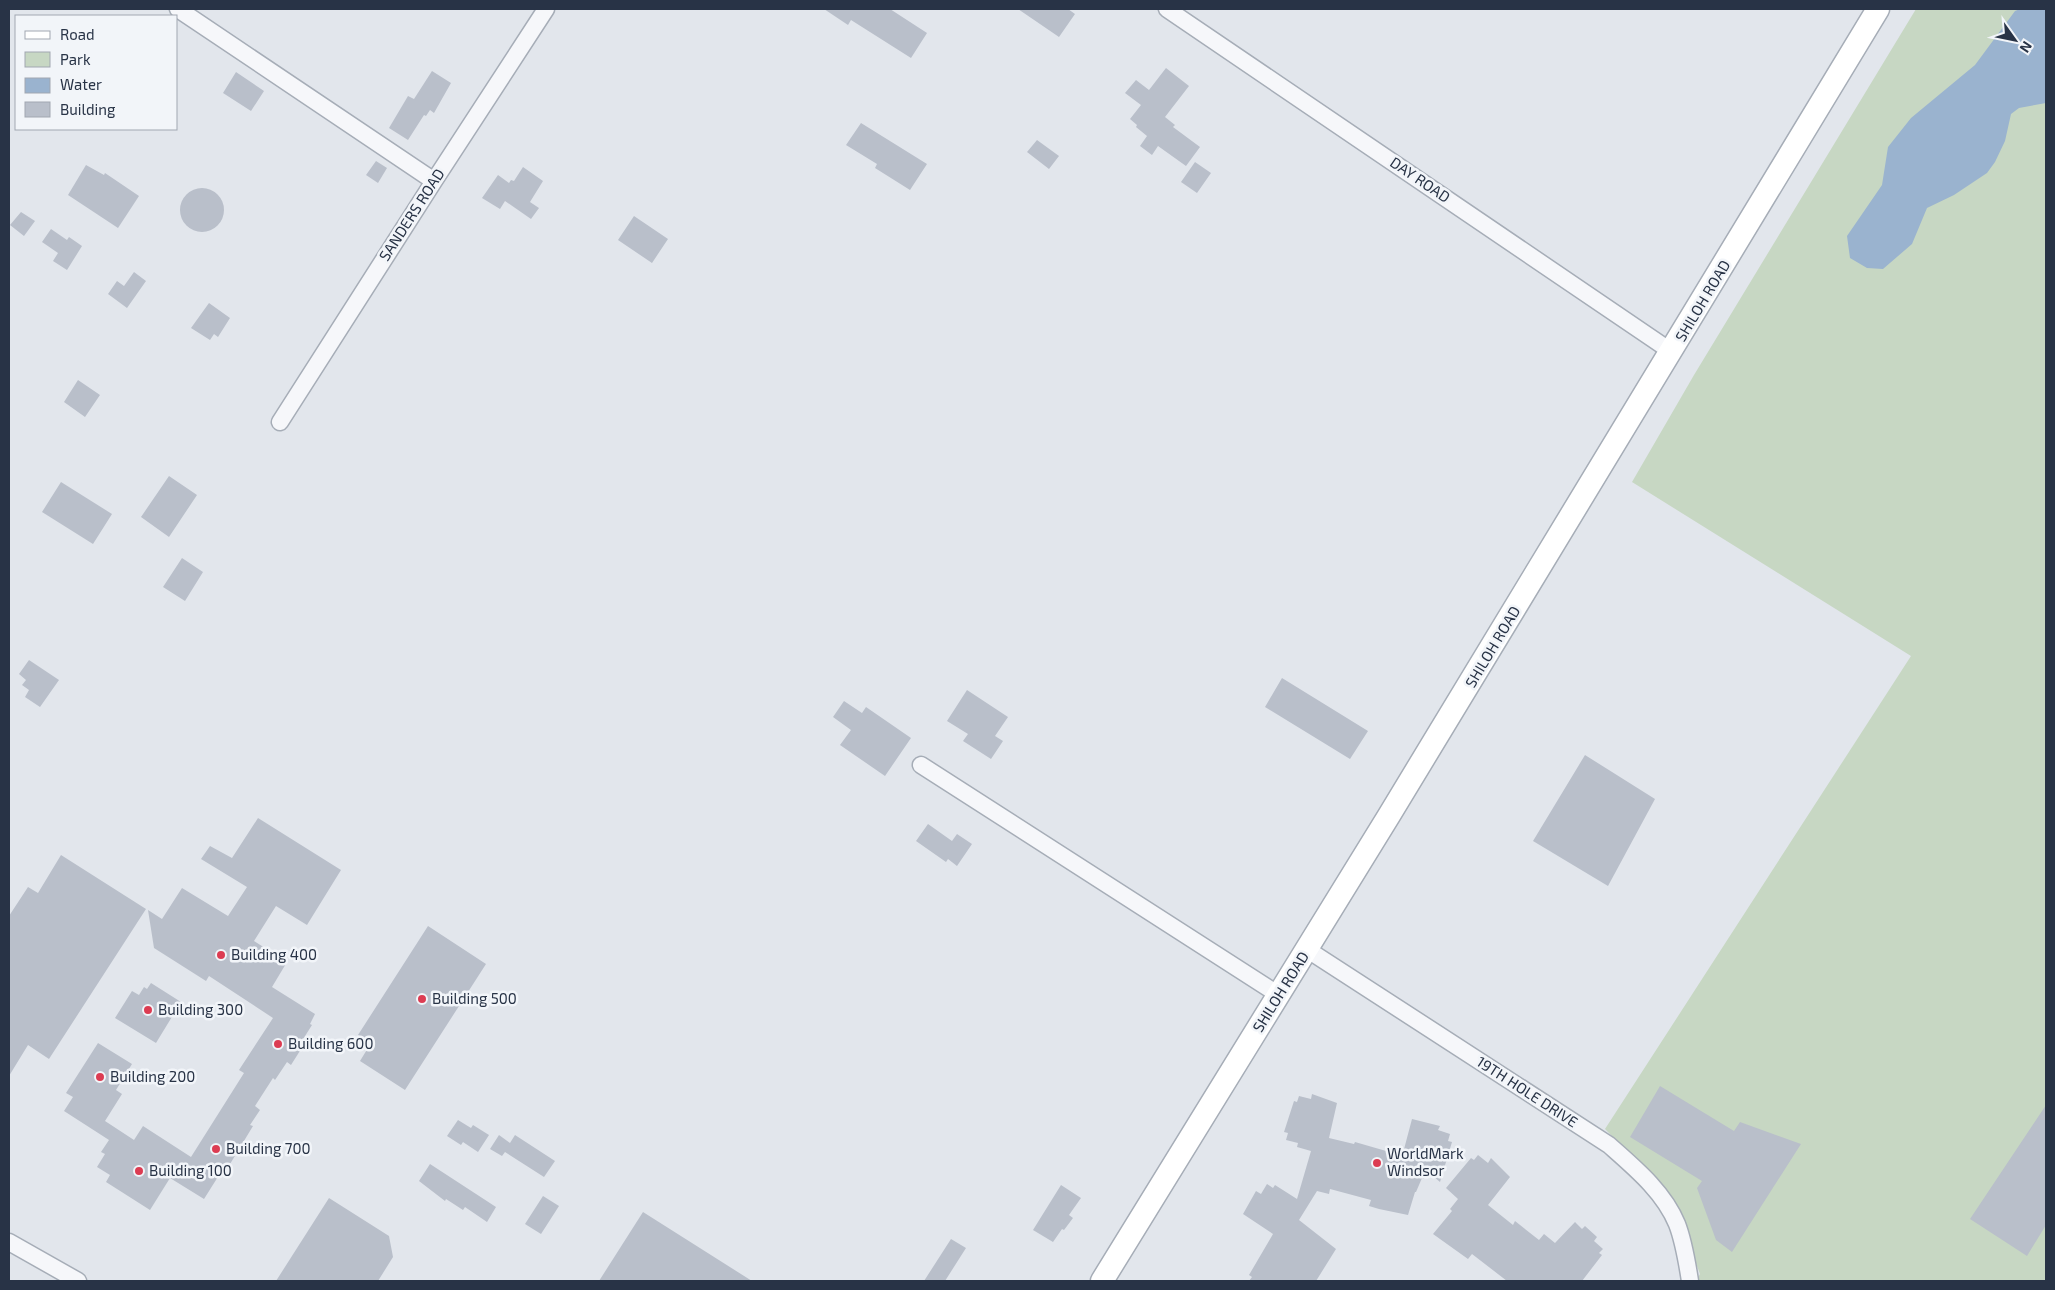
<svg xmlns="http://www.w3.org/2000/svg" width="2055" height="1290" viewBox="0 0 2055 1290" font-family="'Exo 2',sans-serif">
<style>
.green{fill:#c7d7c3}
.water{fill:#9ab3cf}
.building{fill:#b9bfca}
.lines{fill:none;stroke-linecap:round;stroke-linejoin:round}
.street-casing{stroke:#a6adb7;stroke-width:19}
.secondary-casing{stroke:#a6adb7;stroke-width:25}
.street{stroke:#f6f7fa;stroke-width:16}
.secondary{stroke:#fff;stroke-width:22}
.poi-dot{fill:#dc3c52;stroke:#f2f5f9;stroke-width:2}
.labels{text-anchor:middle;stroke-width:5;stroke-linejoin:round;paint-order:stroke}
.street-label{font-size:15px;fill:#283346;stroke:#f2f5f9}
.poi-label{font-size:15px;fill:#283346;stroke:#f2f5f9;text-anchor:start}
</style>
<rect width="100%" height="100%" fill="#e2e6ec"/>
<path class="green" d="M 1916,9 L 2046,9 L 2046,1281 L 1696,1281 L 1700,1274 L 1670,1195 L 1605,1129 L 1911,656 L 1632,482 L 1694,375 Z"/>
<path class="water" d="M 2020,9 L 2046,10 L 2046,103 L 2019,108 L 2011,114 L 2005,141 L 1995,162 L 1987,173 L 1954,195 L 1927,208 L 1912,244 L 1883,269 L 1867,268 L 1850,258 L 1847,236 L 1882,185 L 1888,147 L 1911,118 L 1975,65 L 2015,11 Z"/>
<path class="building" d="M 824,9 L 890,9 L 927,33 L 911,58 L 851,20 L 848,25 Z
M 1018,9 L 1068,9 L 1075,14 L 1059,37 Z
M 1166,68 L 1189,86 L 1165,117 L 1175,125 L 1173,127 L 1200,147 L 1186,166 L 1158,146 L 1152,155 L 1140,146 L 1147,136 L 1136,127 L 1137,125 L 1130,119 L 1141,105 L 1125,93 L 1136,80 L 1149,90 Z
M 432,71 L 451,83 L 434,113 L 430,110 L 426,116 L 424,115 L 408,140 L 389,128 L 408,96 L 414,99 Z
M 236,72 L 264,91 L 251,111 L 223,93 Z
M 861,123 L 927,164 L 910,190 L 875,168 L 877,164 L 846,145 Z
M 1037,140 L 1059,156 L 1049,169 L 1027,152 Z
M 376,161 L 387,168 L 378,183 L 366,175 Z
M 1195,162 L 1211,173 L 1197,193 L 1181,182 Z
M 86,165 L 104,175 L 105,173 L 139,196 L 118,228 L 68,195 Z
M 523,167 L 543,181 L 530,202 L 539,208 L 531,219 L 505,201 L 500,209 L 482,198 L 498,175 L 509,183 L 511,180 L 514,181 Z
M180 210a22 22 0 1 1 44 0a22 22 0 1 1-44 0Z
M 21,212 L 35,221 L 24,236 L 10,225 Z
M 634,216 L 668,239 L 652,263 L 618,240 Z
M 51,229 L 67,240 L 69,237 L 82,246 L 67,270 L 53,261 L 58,253 L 42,242 Z
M 134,272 L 146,281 L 127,308 L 108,294 L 117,281 L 124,286 Z
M 209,303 L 230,318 L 218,337 L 214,334 L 210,340 L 191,328 Z
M 78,380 L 100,395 L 85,417 L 64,402 Z
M 169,476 L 197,495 L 169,537 L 141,517 Z
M 61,482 L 112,514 L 93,544 L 42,512 Z
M 182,558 L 203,572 L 185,601 L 163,587 Z
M 29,660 L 59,680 L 40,707 L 25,697 L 29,690 L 22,685 L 26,680 L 19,674 Z
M 1282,678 L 1368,731 L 1350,759 L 1265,707 Z
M 967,690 L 1008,717 L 995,736 L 1003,741 L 991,759 L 963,741 L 968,734 L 947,721 Z
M 844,701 L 862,713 L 866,707 L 911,738 L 885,776 L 840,745 L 851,730 L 833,717 Z
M 1585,755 L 1655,799 L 1608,886 L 1533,841 Z
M 258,818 L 341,870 L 307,925 L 276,906 L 254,941 L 287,962 L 272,987 L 315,1014 L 310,1024 L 312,1025 L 300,1044 L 303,1046 L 291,1065 L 287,1062 L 275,1080 L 273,1078 L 255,1106 L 260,1110 L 250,1125 L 253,1126 L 224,1174 L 221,1172 L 204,1199 L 170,1178 L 150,1210 L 106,1182 L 110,1175 L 97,1167 L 105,1154 L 101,1152 L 109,1140 L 64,1111 L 73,1097 L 66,1093 L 98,1043 L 132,1064 L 116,1090 L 122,1094 L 105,1121 L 134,1140 L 143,1126 L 191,1157 L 244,1073 L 239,1070 L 273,1018 L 209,976 L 206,981 L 154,948 L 148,910 L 162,919 L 182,888 L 228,916 L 247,887 L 201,859 L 210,846 L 232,858 Z
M 928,824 L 952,841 L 957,834 L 972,844 L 957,866 L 948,859 L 946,862 L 916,841 Z
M 61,855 L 146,909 L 49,1059 L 28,1045 L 9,1076 L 9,916 L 28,887 L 38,893 Z
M 428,926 L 486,964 L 405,1090 L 360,1061 L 371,1043 L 358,1035 Z
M 151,983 L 181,1002 L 156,1043 L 115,1018 L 132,991 L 139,995 L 144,987 L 147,989 Z
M 1660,1086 L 1734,1131 L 1740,1122 L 1801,1144 L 1732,1252 L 1716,1240 L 1697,1188 L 1702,1181 L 1630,1137 Z
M 1312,1094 L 1337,1103 L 1329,1138 L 1354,1144 L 1355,1142 L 1393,1153 L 1394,1151 L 1403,1153 L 1412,1119 L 1440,1126 L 1438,1130 L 1450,1134 L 1448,1141 L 1452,1142 L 1440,1182 L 1427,1171 L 1424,1179 L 1422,1178 L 1416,1192 L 1415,1192 L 1408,1215 L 1379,1209 L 1369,1206 L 1371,1200 L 1330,1189 L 1329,1194 L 1317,1191 L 1299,1220 L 1336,1249 L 1316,1281 L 1249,1281 L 1252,1277 L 1249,1275 L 1273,1234 L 1243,1214 L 1256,1191 L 1261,1194 L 1267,1184 L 1273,1188 L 1275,1185 L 1297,1199 L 1311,1151 L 1297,1147 L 1298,1143 L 1286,1140 L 1288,1133 L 1284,1132 L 1294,1101 L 1297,1102 L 1299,1096 L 1311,1099 Z
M 2046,1105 L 2046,1225 L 2027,1256 L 1970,1219 Z
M 458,1120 L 471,1128 L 473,1125 L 489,1135 L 478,1152 L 463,1142 L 461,1145 L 447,1136 Z
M 499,1135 L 510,1143 L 515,1135 L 555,1161 L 544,1177 L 505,1152 L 502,1156 L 490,1149 Z
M 1478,1155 L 1488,1163 L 1491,1158 L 1510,1177 L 1488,1205 L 1513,1225 L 1515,1221 L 1539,1240 L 1544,1234 L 1555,1243 L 1575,1222 L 1582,1229 L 1585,1226 L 1597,1237 L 1594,1241 L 1603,1249 L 1599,1253 L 1602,1255 L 1582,1281 L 1507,1281 L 1472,1254 L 1468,1259 L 1433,1234 L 1452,1211 L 1450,1209 L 1458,1199 L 1446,1188 L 1471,1158 L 1474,1160 Z
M 430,1164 L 496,1207 L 487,1222 L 465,1207 L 463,1210 L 446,1199 L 445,1201 L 419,1181 Z
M 1061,1185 L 1081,1198 L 1069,1215 L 1073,1218 L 1064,1230 L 1062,1229 L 1053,1242 L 1033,1230 Z
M 543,1196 L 559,1206 L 541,1234 L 525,1224 Z
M 329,1198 L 389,1236 L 393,1257 L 378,1281 L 276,1281 Z
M 643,1212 L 752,1281 L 599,1281 Z
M 951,1239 L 966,1248 L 945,1281 L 924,1281 Z"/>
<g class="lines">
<g class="street-casing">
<path id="street" d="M 178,9 L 434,181
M 1167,9 L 1672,352
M 280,422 L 434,181 L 546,9
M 921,765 L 1279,995
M 1308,950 L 1609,1145 C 1635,1168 1664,1192 1677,1224 C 1684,1242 1687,1262 1690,1281
M 9,1242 L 78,1281"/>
</g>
<g class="secondary-casing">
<path id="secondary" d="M 1102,1281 C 1364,859 1622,435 1878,9"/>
</g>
<use href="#street" class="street"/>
<use href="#secondary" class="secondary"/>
</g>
<g class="poi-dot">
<circle cx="221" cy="955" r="5"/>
<circle cx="422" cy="999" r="5"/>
<circle cx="148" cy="1010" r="5"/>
<circle cx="278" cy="1044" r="5"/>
<circle cx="100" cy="1077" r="5"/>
<circle cx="216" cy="1149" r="5"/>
<circle cx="1377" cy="1163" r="5"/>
<circle cx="139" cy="1171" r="5"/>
</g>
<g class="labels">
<g class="street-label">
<text transform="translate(1420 180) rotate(34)" y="5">DAY ROAD</text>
<text transform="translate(412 215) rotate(-57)" y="5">SANDERS ROAD</text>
<text transform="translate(1703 301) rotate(-59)" y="5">SHILOH ROAD</text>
<text transform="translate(1493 647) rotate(-59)" y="5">SHILOH ROAD</text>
<text transform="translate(1281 992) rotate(-58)" y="5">SHILOH ROAD</text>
<text transform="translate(1527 1092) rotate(33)" y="5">19TH HOLE DRIVE</text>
</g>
<g class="poi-label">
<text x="231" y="960">Building 400</text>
<text x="432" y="1004">Building 500</text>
<text x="158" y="1015">Building 300</text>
<text x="288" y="1049">Building 600</text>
<text x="110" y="1082">Building 200</text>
<text x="226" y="1154">Building 700</text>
<text x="1387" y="1159">WorldMark<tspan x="1387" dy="17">Windsor</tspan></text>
<text x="149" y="1176">Building 100</text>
</g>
</g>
<rect width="2055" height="1290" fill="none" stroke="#283346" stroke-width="20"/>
<rect x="15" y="15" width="162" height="115" fill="#f2f5f9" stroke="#a1a7b1"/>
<rect x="25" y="31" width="25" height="8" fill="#ffffff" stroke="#a1a7b1"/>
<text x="60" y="40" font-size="15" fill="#283346">Road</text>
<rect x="25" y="52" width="25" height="15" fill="#c7d7c3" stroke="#a1a7b1"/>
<text x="60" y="65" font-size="15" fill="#283346">Park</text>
<rect x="25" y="78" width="25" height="15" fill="#9ab3cf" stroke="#a1a7b1"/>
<text x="60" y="90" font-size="15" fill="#283346">Water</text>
<rect x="25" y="102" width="25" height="15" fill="#b9bfca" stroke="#a1a7b1"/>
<text x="60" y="115" font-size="15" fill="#283346">Building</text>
<g transform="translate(2015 40) rotate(123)" stroke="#f2f5f9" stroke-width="4" paint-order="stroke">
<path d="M0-4L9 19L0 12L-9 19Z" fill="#283346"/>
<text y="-8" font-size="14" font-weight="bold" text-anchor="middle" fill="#283346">N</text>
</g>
</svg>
